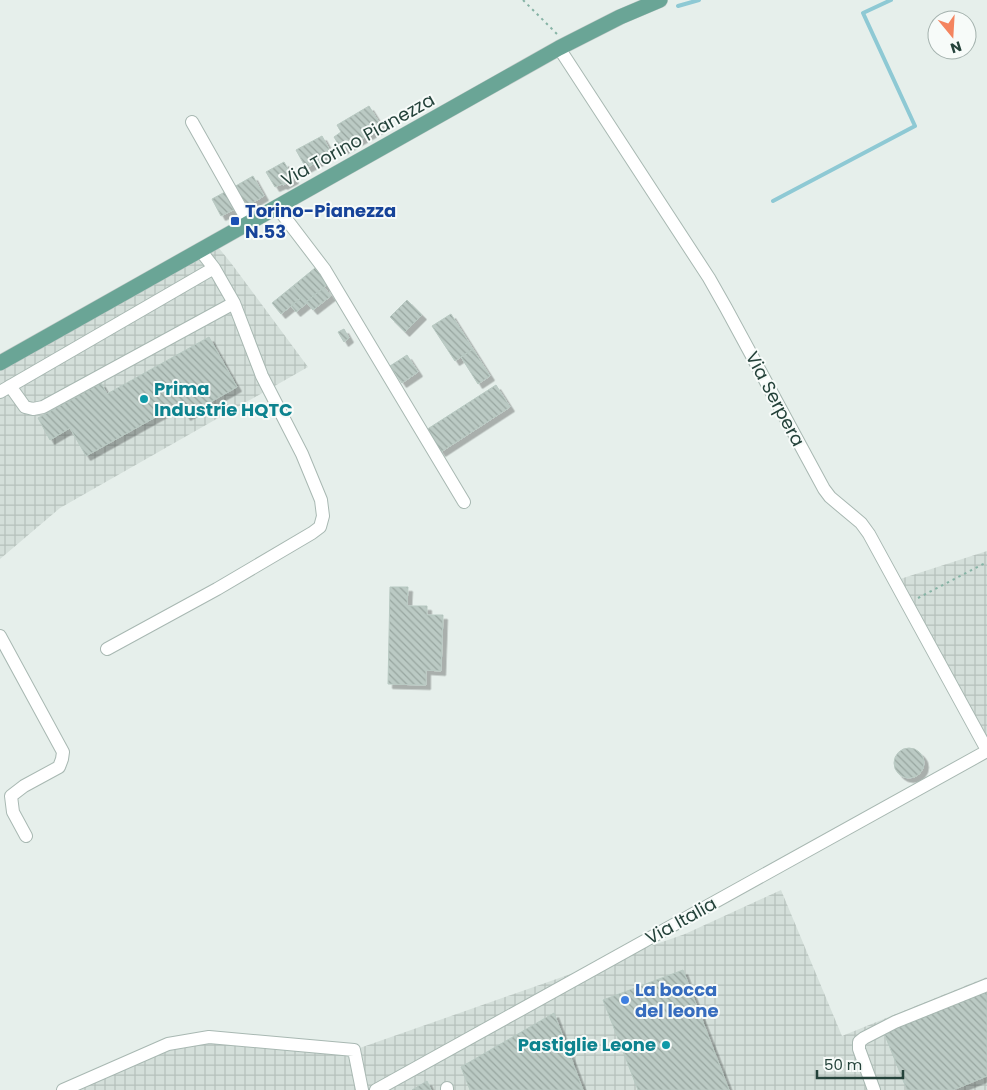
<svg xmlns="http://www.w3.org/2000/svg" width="987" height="1090" viewBox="0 0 987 1090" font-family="Poppins,sans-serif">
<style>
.industrial{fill:url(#industrial-grid)}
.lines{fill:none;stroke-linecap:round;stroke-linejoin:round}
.stream{stroke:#8ec9d4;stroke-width:4}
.building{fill:url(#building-back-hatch);stroke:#b8c9c2;filter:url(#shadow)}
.minor-casing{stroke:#a8b8b2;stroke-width:14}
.major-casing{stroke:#c2cac8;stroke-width:16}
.path{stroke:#86b3a5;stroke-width:2;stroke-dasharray:2.5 4;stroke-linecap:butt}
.minor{stroke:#fff;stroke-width:12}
.major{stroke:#6aa596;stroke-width:15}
.transit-dot{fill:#1a4fb4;stroke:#f7fbf9;stroke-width:2}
.culture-dot{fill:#0f9aa8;stroke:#f7fbf9;stroke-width:2}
.shop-dot{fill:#3f7fe0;stroke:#f7fbf9;stroke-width:2}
.labels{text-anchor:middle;stroke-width:4;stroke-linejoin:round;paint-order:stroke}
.street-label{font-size:18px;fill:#24423a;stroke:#f7fbf9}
.transit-label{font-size:18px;font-weight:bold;fill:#164399;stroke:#f7fbf9;text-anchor:start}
.culture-label{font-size:18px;font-weight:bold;fill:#0d838f;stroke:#f7fbf9;text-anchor:start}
.shop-label{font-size:18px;font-weight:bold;fill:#366cbe;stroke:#f7fbf9;text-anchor:start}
</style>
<defs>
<pattern id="industrial-grid" width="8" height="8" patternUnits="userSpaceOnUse" patternTransform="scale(1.25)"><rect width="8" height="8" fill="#d4dfda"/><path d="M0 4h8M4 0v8" fill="none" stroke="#b6c1bc"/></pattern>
<pattern id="building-back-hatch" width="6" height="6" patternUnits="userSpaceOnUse" patternTransform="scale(1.25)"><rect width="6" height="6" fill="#bbcac4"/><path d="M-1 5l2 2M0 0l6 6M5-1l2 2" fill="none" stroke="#98a6a0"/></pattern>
<filter id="shadow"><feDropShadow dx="4.5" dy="4.5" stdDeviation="0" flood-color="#0004"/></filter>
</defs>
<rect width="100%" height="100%" fill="#e6efeb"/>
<path class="industrial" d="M 218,247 L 231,263 L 308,367 L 60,508 L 0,559 L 0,370 Z
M 987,551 L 987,741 L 894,581 Z
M 781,890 L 842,1036 L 987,977 L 987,1090 L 63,1090 L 168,1044 L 209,1037 L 354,1050 L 685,934 Z"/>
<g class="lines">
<path class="stream" d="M 678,6 L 699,0
M 773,201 L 915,126 L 863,13 L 891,0"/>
</g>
<path class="building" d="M 369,106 L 382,127 L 342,150 L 334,137 L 341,132 L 337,125 Z
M 322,136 L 332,154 L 306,168 L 296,150 Z
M 284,162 L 294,179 L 283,185 L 282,184 L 275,187 L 266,172 Z
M 253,176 L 264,196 L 245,207 L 234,187 Z
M 225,192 L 235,209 L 221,216 L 212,199 Z
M 315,268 L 328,284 L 306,302 L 293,286 Z
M 293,286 L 302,297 L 281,314 L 272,303 Z
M 324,287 L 331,296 L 313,310 L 306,302 Z
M 302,297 L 307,303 L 296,312 L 291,306 Z
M 407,300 L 422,315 L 405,332 L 390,317 Z
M 451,314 L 473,349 L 455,361 L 432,326 Z
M 344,329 L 349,338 L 344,342 L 338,332 Z
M 209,337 L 237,387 L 186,416 L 179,404 L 86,456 L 70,428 L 50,440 L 38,418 L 101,383 L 107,394 Z
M 473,349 L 490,376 L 478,384 L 461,357 Z
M 407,355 L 418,372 L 402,383 L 390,366 Z
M 496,385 L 510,407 L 441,452 L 426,430 Z
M 390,587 L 408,587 L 407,606 L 427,606 L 427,615 L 443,615 L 441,671 L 426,670 L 426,685 L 388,684 Z
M894 763a15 15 0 1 1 30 0a15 15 0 1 1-30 0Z
M 683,970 L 729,1090 L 638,1090 L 603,1000 Z
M 987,991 L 987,1076 L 953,1090 L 907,1090 L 884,1033 Z
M 554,1013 L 583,1090 L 470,1090 L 461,1067 Z
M 427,1081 L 431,1090 L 412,1090 Z"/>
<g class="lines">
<g class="minor-casing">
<path id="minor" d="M 559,48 L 709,278 L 726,308 L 824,489 L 830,497 L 861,523 L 869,534 L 987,750
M 192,122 L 249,223
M 277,207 L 325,270 L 464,502
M 10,386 L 25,407 L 33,409 L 43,407 L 234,303
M 0,392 L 214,268 L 200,250
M 0,636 L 63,752 L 62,759 L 59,767 L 24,786 L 11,796 L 13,812 L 26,836
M 107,649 L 217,589 L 312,533 L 320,527 L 323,516 L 321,500 L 302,454 L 262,376 L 234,303 L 214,268
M 447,1088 L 447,1090
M 63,1090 L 168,1044 L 209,1037 L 354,1050 L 362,1090
M 376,1090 L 987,751
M 874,1090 L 859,1049 L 859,1042 L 864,1038 L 895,1022 L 987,985"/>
</g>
<g class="major-casing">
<path id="major" d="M 0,363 L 559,48 L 620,17 L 660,0"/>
</g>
<path class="path" d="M 523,0 L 557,34
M 918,598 L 987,562"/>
<use href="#minor" class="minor"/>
<use href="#major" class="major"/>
</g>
<rect class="transit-dot" x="230" y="216" width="10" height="10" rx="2.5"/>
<g class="culture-dot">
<circle cx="144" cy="399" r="5"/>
<circle cx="666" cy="1045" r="5"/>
</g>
<circle class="shop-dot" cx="625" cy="1000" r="5"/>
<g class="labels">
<g class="street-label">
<text transform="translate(358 140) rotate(-29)" y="6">Via Torino Pianezza</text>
<text transform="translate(775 399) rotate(62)" y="6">Via Serpera</text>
<text transform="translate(681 921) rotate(-29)" y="6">Via Italia</text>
</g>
<g class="transit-label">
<text x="245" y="217">Torino-Pianezza<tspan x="245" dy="21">N.53</tspan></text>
</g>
<g class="culture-label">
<text x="154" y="395">Prima<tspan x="154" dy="21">Industrie HQTC</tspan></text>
<text x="656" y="1051" text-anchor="end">Pastiglie Leone</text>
</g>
<g class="shop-label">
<text x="635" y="996">La bocca<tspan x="635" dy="21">del leone</tspan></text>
</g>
</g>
<g transform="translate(952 35) rotate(162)"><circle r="24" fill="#f7fbf9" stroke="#a3b1ad"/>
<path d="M0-4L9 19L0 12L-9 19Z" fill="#f4845f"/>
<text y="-8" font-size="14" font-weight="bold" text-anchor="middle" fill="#24423a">N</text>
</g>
<path d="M817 1070v8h86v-8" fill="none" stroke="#24423a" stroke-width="2.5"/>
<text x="824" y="1070" font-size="15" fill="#24423a" stroke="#f7fbf9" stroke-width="4" paint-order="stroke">50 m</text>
</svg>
